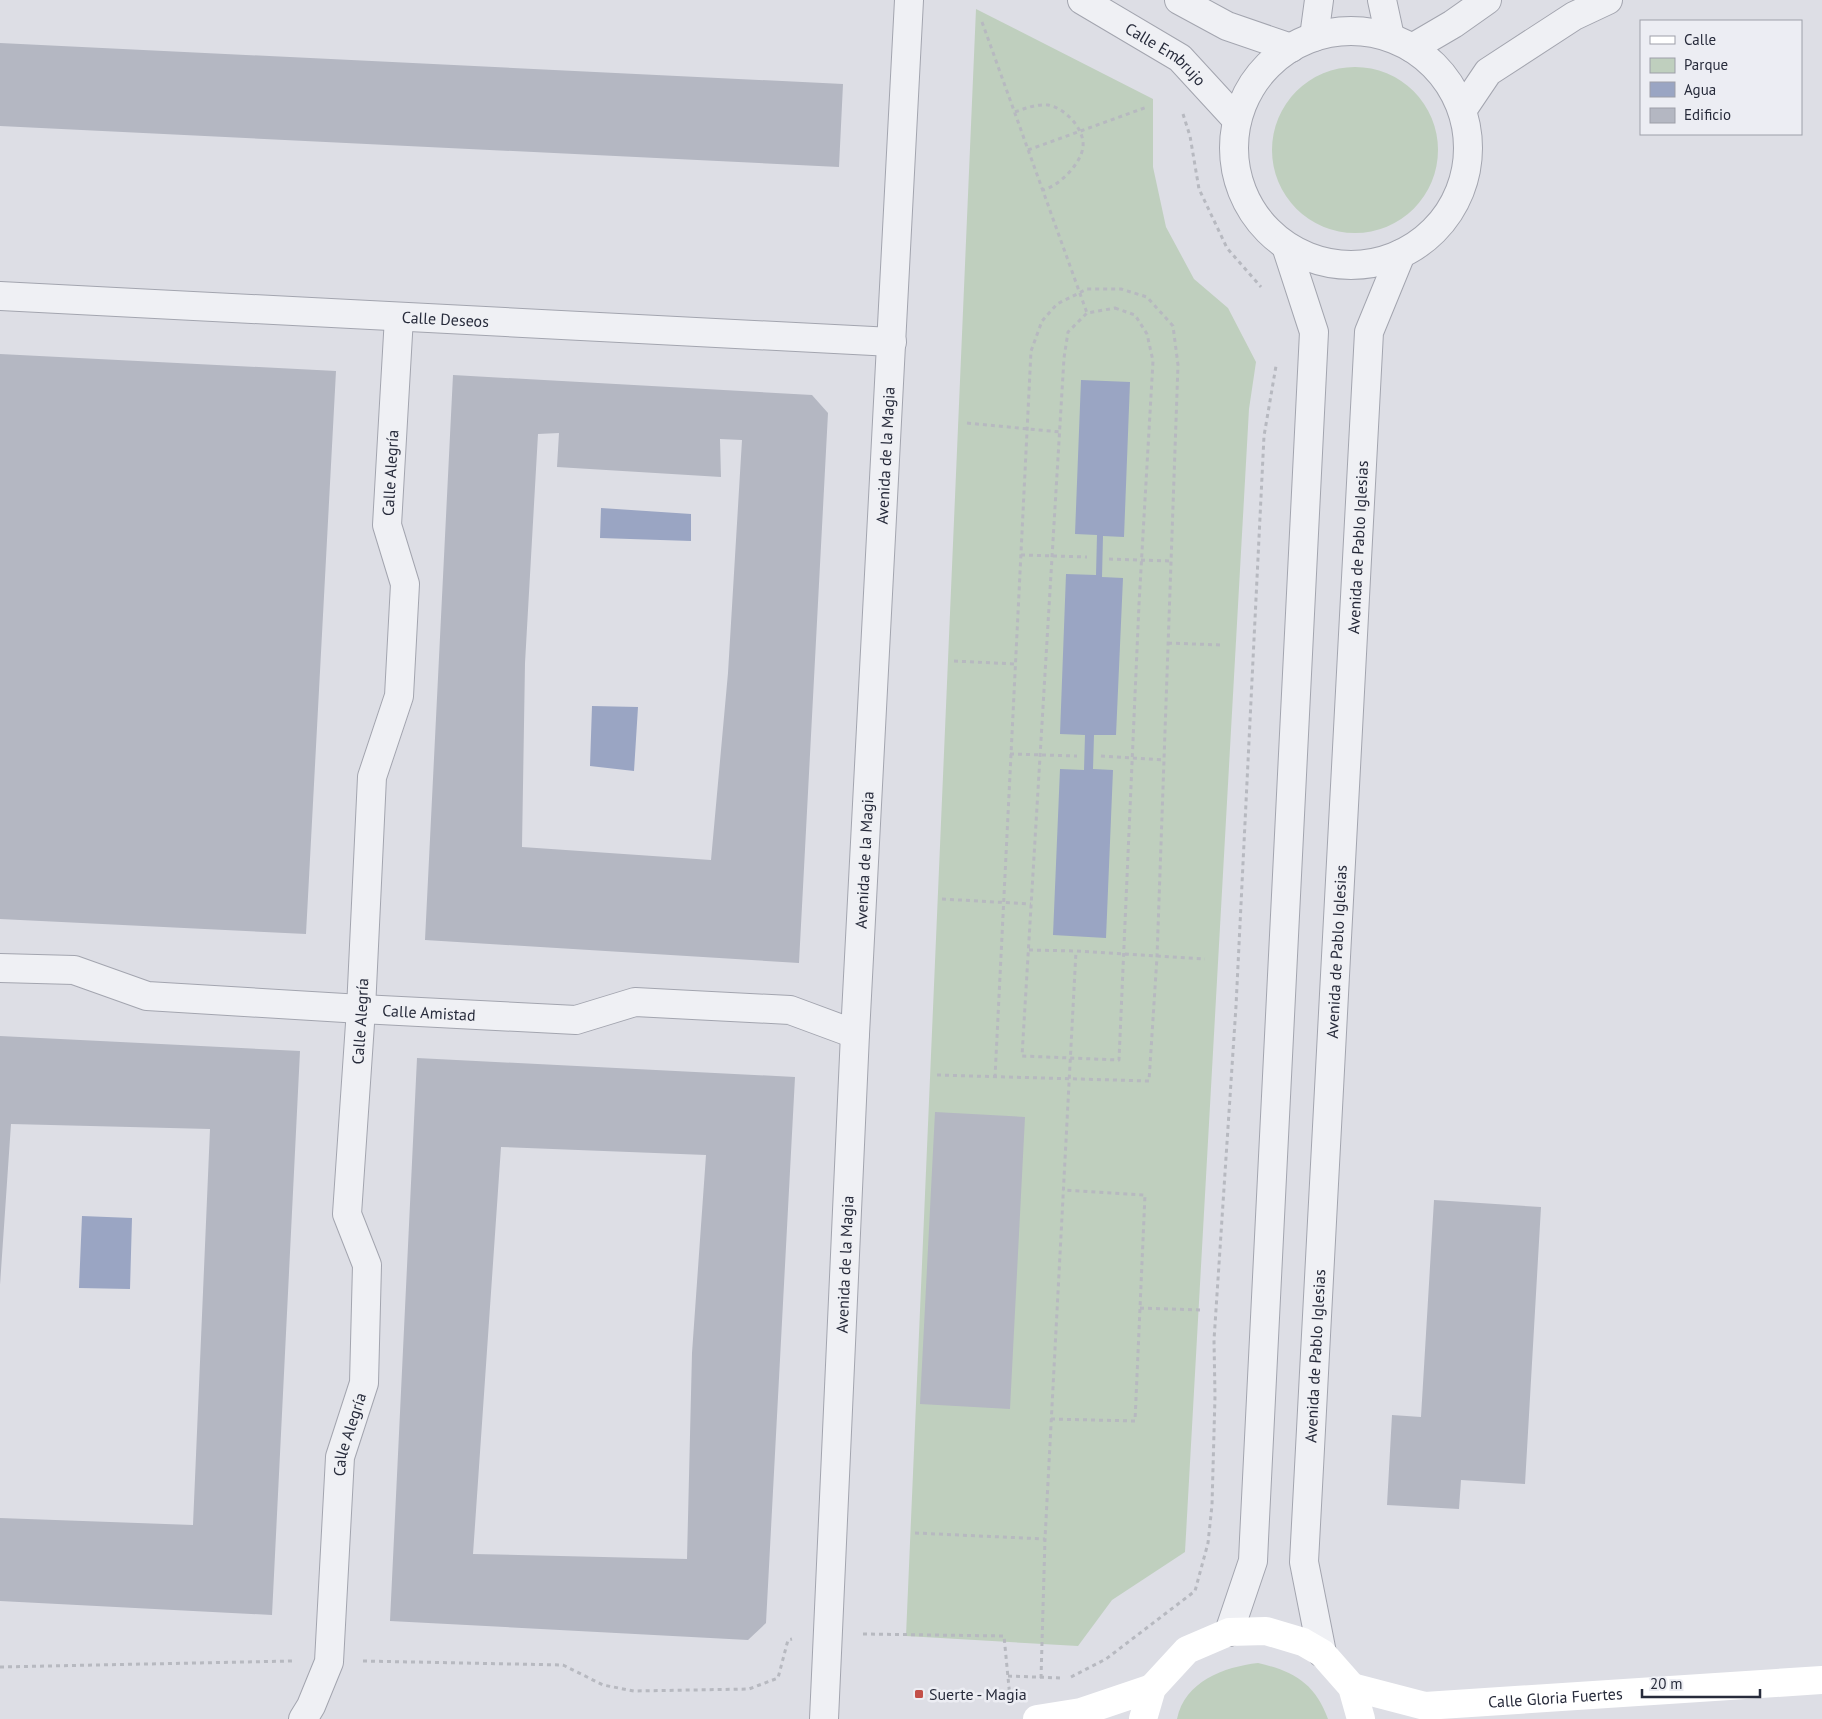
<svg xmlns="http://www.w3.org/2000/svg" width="1822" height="1719" viewBox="0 0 1822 1719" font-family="'PT Sans',sans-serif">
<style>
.green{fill:#bfcfbe}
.water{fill:#9aa5c3}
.building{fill:#b4b7c2;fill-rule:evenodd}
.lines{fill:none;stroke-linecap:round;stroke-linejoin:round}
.minor-casing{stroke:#a3a5af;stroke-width:30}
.path{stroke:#b7b9c0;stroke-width:3;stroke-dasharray:4 4;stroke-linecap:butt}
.minor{stroke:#eff0f4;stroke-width:28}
.secondary{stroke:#fff;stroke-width:28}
.poi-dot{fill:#c35049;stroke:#ecedf3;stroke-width:2}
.labels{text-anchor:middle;stroke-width:5;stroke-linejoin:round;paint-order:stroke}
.street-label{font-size:16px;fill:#272b3b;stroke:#ecedf3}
.poi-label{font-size:16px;fill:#272b3b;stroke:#ecedf3;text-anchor:start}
</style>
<rect width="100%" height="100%" fill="#dddee5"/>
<path class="green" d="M 976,9 L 1153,99 L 1153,167 L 1166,227 L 1194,279 L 1228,308 L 1256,362 L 1249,409 L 1185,1552 L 1112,1600 L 1078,1646 L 906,1636 Z
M1272 150a83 83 0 1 1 166 0a83 83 0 1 1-166 0Z
M 1258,1663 C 1293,1671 1315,1683 1328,1719 L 1177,1719 C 1185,1681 1224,1667 1258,1663 Z"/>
<path class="water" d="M 1081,380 L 1130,382 L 1124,537 L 1103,536 L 1102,577 L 1123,578 L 1116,735 L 1094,735 L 1093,769 L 1113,770 L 1106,938 L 1053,935 L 1060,769 L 1084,770 L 1085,735 L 1060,734 L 1066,574 L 1096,575 L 1097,535 L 1075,534 Z
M 601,508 L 691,514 L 691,541 L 600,538 Z
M 592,706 L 638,707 L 634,771 L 590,766 Z
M 82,1216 L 132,1218 L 130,1289 L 79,1288 Z"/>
<path class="building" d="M 0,43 L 843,84 L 839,167 L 0,126 Z
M 0,354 L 336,371 L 306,934 L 0,919 Z
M 453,375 L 812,395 L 828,413 L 799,963 L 425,940 ZM 559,433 L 557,467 L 721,477 L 720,439 L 742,440 L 728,673 L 711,860 L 522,847 L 525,663 L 538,434 Z
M 0,1036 L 300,1051 L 272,1615 L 0,1601 L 0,1518 L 193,1525 L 210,1129 L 11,1124 L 0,1285 Z
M 417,1058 L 795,1077 L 766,1623 L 748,1640 L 390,1621 ZM 501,1147 L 706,1155 L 692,1353 L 687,1559 L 473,1554 Z
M 935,1112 L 1025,1117 L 1010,1409 L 920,1404 Z
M 1434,1200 L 1541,1207 L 1525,1484 L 1461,1480 L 1459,1509 L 1387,1505 L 1392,1415 L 1421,1417 Z"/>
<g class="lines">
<g class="minor-casing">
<g id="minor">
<path id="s1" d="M 1082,0 L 1180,58 L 1237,120"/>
<path d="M 1179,0 L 1227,26 L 1291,48"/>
<path d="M 1382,0 L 1390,37"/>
<circle cx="1351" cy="148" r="117"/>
<path d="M 1314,37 L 1319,0"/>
<path d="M 1412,48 L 1453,24 L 1487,0"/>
<path d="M 1463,109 L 1488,72 L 1574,16 L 1608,0"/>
<path id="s2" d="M 0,296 L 892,342"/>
<path id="s3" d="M 0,968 L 74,970 L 147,996 L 361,1009 L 576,1020 L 635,1002 L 790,1010 L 855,1034"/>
<path d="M 1229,1632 L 1253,1561 L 1254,1539 L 1314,332 L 1286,246"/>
<path id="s4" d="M 1322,1653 L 1304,1562 L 1369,332 L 1401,254"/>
<path id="s5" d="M 303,1719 L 311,1706 L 329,1662 L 340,1457 L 364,1383 L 367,1265 L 347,1214 L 361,1009 L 372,777 L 399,696 L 405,584 L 387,525 L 399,317"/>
<path id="s6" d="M 824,1719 L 855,1034 L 909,0"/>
</g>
</g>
<path class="path" d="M 982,22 L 1087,313
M 1015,112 C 1026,108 1036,104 1048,105 C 1065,108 1085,129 1083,147 C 1081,164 1059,186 1043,190
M 1183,114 L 1190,136 L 1199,189 L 1227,248 L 1261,287
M 1028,150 L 1147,107
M 1115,308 L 1135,315 L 1147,334 L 1153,361 L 1139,604 L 1119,1060 L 1022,1056 L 1064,358 L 1068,332 L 1087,313 Z
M 967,423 L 1060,432
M 1021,555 L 1087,557
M 1109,559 L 1171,561
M 1168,643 L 1222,645
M 954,661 L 1015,664
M 1010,754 L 1077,756
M 1101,756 L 1163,760
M 942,899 L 1031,904
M 1029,950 L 1076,951 L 1205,959
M 937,1075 L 1149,1081 L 1157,957 L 1178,365 L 1173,326 L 1147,297 L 1121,289 L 1087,289 L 1057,304 L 1042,321 L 1031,351 L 995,1077
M 1140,1308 L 1201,1310
M 1051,1419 L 1135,1421 L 1145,1195 L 1063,1190
M 915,1533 L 1045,1539
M 863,1634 L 1004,1636 L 1010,1698
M 363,1661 L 563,1665 L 603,1685 L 634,1691 L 749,1689 L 778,1678 L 788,1640 L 792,1639
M 0,1667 L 292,1661
M 1008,1676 L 1062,1678
M 1071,1677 L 1106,1659 L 1195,1591 L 1208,1543 L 1212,1505 L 1215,1396 L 1214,1340 L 1236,1006 L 1264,436 L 1276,366
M 1041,1678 L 1045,1539 L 1076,951"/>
<use href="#minor" class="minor"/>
<g class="secondary">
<path id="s7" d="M 1352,1687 L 1425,1706 L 1822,1680"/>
<path d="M 1037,1719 L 1081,1712 L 1152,1688"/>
<path d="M 1143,1719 L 1152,1688 L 1187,1650 L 1229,1632 L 1266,1631 L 1303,1642 L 1322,1653 L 1352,1687 L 1361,1719"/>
</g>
</g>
<rect class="poi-dot" x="914" y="1689" width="10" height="10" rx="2.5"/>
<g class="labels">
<g class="street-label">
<text dy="6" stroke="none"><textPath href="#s1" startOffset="100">Calle Embrujo</textPath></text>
<text dy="6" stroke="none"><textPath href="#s2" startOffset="446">Calle Deseos</textPath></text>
<text dy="6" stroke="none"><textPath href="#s6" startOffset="1265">Avenida de la Magia</textPath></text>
<text dy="6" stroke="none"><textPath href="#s5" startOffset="1268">Calle Alegría</textPath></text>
<text dy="6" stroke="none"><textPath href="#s4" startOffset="1109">Avenida de Pablo Iglesias</textPath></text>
<text dy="6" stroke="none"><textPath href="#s6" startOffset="860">Avenida de la Magia</textPath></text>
<text dy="6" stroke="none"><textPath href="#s4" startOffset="704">Avenida de Pablo Iglesias</textPath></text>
<text dy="6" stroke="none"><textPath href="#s3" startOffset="434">Calle Amistad</textPath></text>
<text dy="6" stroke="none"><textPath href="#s5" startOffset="712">Calle Alegría</textPath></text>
<text dy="6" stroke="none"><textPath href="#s6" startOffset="455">Avenida de la Magia</textPath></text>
<text dy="6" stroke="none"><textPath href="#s4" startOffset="299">Avenida de Pablo Iglesias</textPath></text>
<text dy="6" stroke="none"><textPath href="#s5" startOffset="292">Calle Alegría</textPath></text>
<text dy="6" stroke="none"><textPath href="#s7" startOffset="206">Calle Gloria Fuertes</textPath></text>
</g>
<g class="poi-label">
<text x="929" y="1700">Suerte - Magia</text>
</g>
</g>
<rect x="1640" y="20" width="162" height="115" fill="#ecedf3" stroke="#9d9fa9"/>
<rect x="1650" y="36" width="25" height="8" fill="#ffffff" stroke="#9d9fa9"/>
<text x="1684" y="45" font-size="15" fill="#272b3b">Calle</text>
<rect x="1650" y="58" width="25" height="15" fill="#bfcfbe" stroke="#9d9fa9"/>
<text x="1684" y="70" font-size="15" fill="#272b3b">Parque</text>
<rect x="1650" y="82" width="25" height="15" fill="#9aa5c3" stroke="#9d9fa9"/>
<text x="1684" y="95" font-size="15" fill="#272b3b">Agua</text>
<rect x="1650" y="108" width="25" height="15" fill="#b4b7c2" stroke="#9d9fa9"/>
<text x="1684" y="120" font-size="15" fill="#272b3b">Edificio</text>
<path d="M1642 1689v8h118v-8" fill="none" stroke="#272b3b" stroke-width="2.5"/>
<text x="1650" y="1689" font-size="15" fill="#272b3b" stroke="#ecedf3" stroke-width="4" paint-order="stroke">20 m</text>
</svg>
